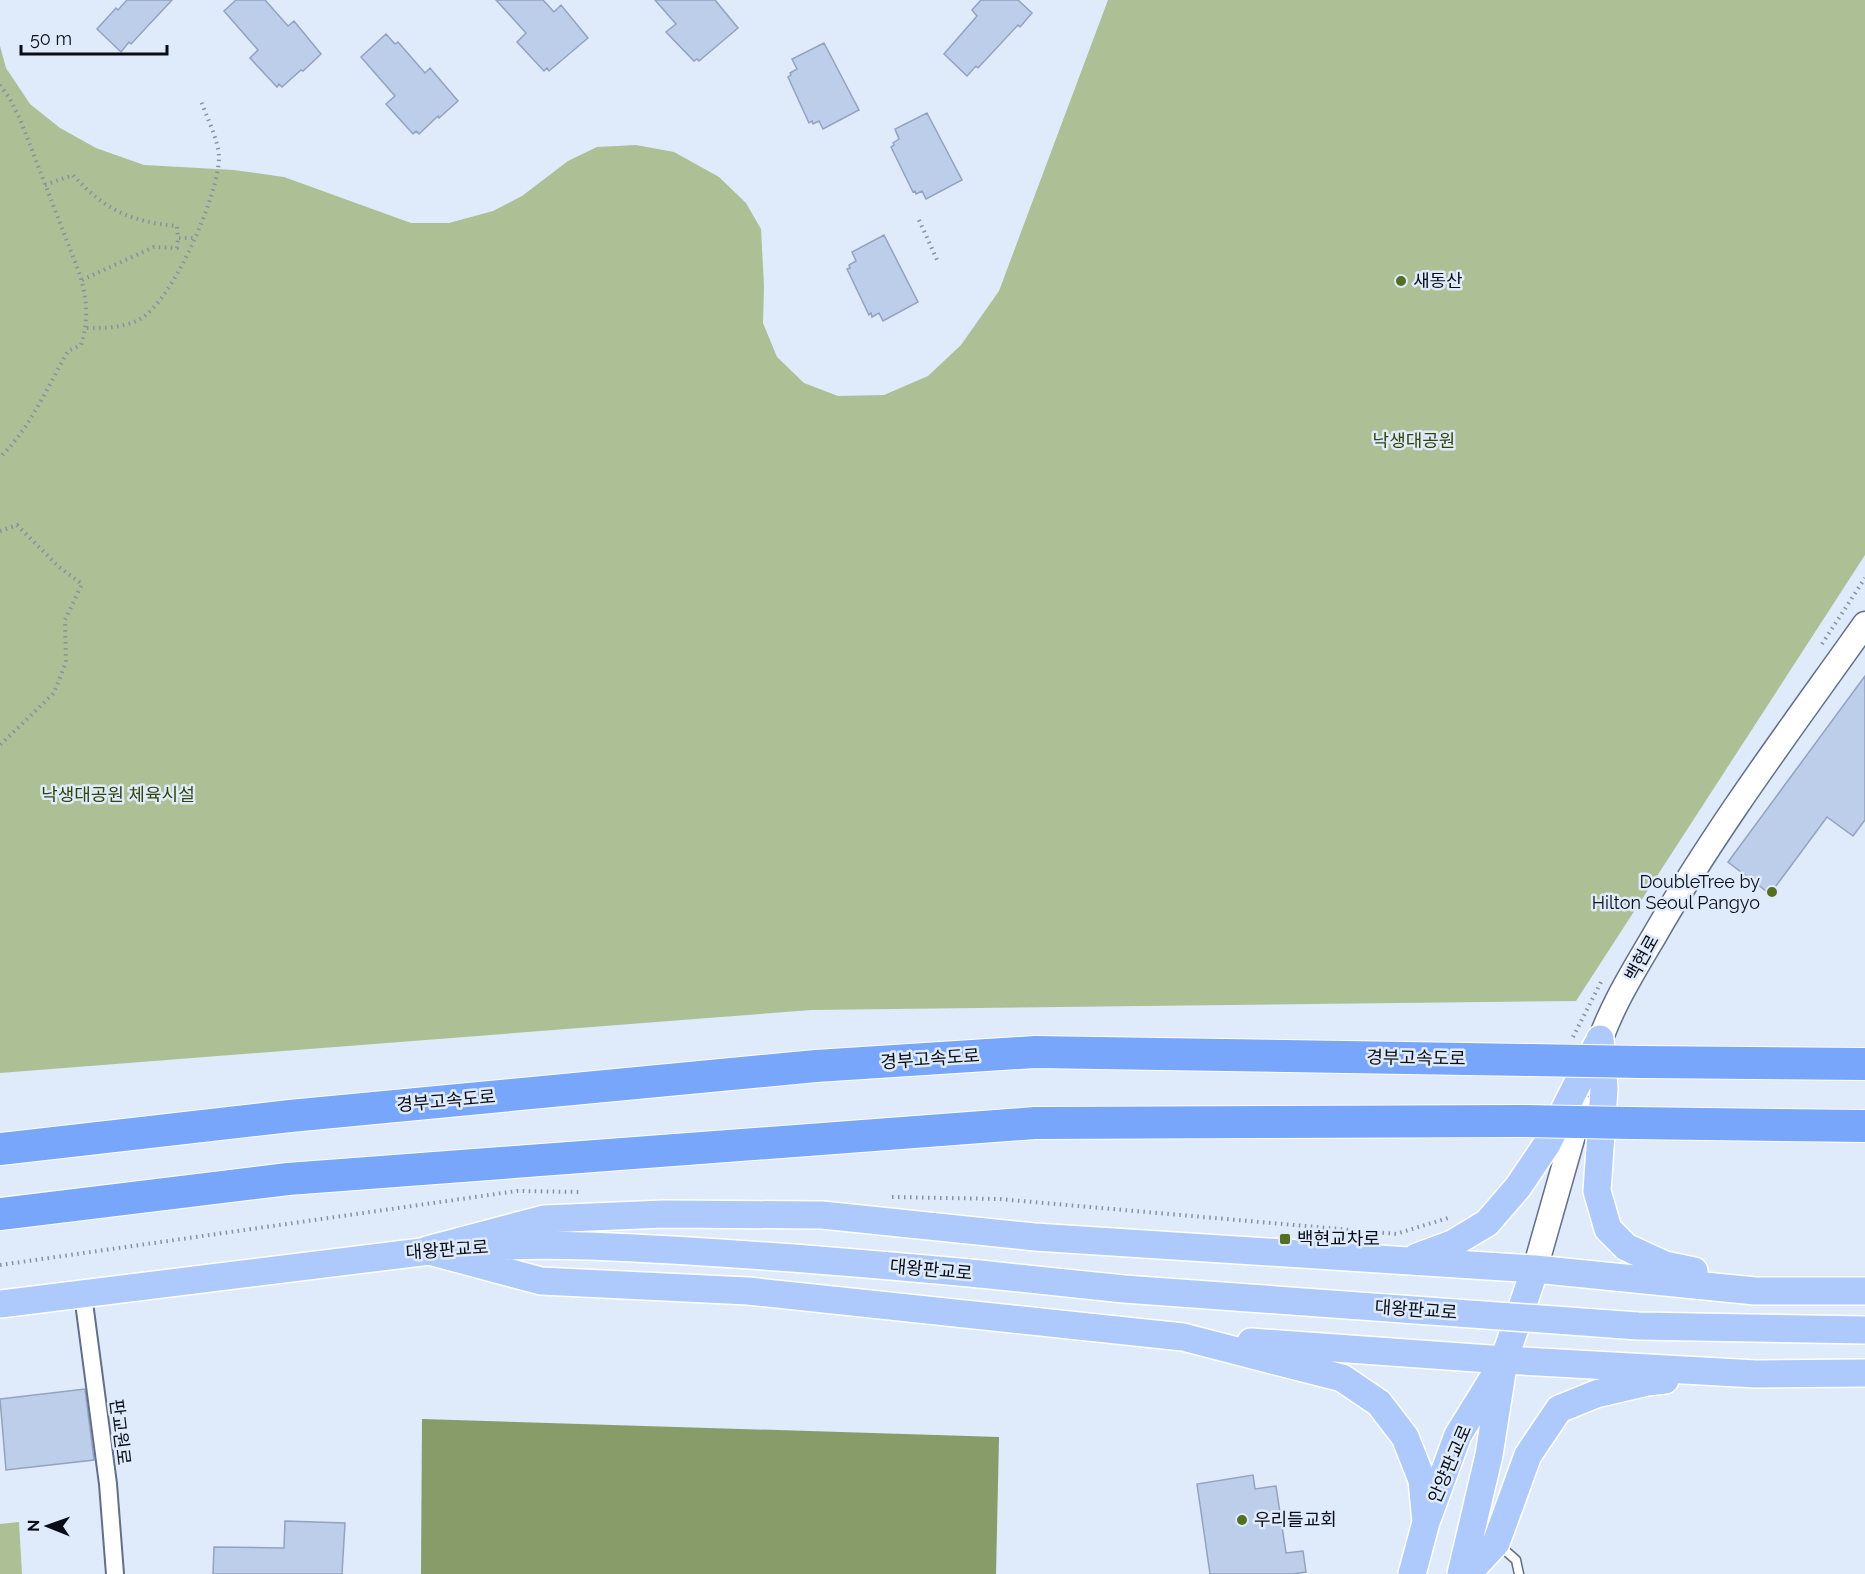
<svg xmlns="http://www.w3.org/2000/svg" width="1865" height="1574" viewBox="0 0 1865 1574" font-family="Raleway,'Noto Sans KR',sans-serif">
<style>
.green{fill:#adbf94}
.water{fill:#879c68}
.building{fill:#bdceeb;stroke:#93a2be;stroke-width:1.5}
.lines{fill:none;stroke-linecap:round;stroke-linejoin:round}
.service-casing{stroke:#616f89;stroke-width:11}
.minor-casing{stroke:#616f89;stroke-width:20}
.secondary-casing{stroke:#616f89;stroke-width:27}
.primary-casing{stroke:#fff;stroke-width:30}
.motorway-casing{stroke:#fff;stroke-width:34}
.path{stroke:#88919f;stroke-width:4;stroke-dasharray:1.5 4.5;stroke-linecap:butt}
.service{stroke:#fff;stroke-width:8}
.minor{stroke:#fff;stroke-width:16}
.secondary{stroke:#fff;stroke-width:24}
.primary{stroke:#aecafd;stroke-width:27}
.motorway{stroke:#78a6fb;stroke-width:32}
.primary-bridge-casing{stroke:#fff;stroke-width:30;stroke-linecap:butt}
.motorway-bridge-casing{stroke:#fff;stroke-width:34;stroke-linecap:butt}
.primary-bridge{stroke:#aecafd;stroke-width:27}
.motorway-bridge{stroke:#78a6fb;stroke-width:32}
.poi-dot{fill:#546e22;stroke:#dfeafb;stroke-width:2}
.labels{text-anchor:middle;stroke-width:5;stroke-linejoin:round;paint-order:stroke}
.poi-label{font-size:18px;fill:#080d17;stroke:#dfeafb;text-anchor:start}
.park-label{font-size:18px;fill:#324509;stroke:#dfeafb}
.street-label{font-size:18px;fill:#080d17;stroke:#dfeafb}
</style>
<rect width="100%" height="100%" fill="#dfeafb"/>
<path class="green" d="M 1108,0 L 1865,0 L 1865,555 L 1576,1001 L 811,1010 L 0,1073 L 0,46 L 6,68 L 30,104 L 60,128 L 96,148 L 144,165 L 234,170 L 284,177 L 411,223 L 449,223 L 493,211 L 522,196 L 568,161 L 597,147 L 636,145 L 674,152 L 719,177 L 746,203 L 761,229 L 764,286 L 763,323 L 777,357 L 804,383 L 838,396 L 884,395 L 928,376 L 961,345 L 999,291 Z
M 19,1522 L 22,1574 L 0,1574 L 0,1524 Z"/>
<path class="water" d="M 422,1419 L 999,1437 L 996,1574 L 421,1574 Z"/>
<path class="building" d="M 127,0 L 172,0 L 131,44 L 129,42 L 121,52 L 97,29 L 116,8 L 118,10 Z
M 236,0 L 265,0 L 288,26 L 294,21 L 321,54 L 303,71 L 301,70 L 282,87 L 279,84 L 277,87 L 250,58 L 258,50 L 224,11 Z
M 496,0 L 543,0 L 554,12 L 561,5 L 588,38 L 549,71 L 547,68 L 544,71 L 517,42 L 526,33 Z
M 655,0 L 715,0 L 738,28 L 699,61 L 697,59 L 694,61 L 666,32 L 676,24 Z
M 981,0 L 1018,0 L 1032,13 L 1020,27 L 1018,25 L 978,68 L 976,66 L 967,76 L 944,54 L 977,16 L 972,10 Z
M 386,34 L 395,44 L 398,42 L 425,73 L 430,68 L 458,101 L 439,118 L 438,116 L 419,134 L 416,131 L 413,134 L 386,104 L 395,96 L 361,57 Z
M 824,43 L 859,110 L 823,129 L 819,121 L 813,124 L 812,121 L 809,123 L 788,77 L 791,75 L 790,73 L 797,69 L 792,59 Z
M 927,113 L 962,180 L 926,199 L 922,191 L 916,194 L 915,191 L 913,192 L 891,147 L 894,145 L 893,143 L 899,139 L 895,129 Z
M 884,235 L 918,302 L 883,321 L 879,313 L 872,317 L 871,313 L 869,315 L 847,269 L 850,268 L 849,265 L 856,261 L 852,252 Z
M 1865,676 L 1865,820 L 1853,836 L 1827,817 L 1770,894 L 1728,862 Z
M 85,1389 L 94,1460 L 6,1470 L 0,1399 Z
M 1253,1475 L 1255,1489 L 1276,1486 L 1286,1553 L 1303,1551 L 1306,1572 L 1293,1574 L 1210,1574 L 1197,1484 Z
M 285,1521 L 345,1523 L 342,1574 L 213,1574 L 214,1547 L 284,1548 Z"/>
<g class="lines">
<g class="service-casing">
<path id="service" d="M 1500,1546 L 1516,1560 L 1519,1574"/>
</g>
<g class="minor-casing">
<path id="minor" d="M 83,1295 L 108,1484 L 115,1574"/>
</g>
<g class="secondary-casing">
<path id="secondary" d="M 1595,1056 C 1607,1014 1631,975 1653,938 C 1716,828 1792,727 1865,624
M 1535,1269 L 1581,1107"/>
</g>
<g class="primary-casing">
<path id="primary" d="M 1600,1039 L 1604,1089 L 1597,1191 L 1608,1229 L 1626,1247 L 1665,1265 L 1694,1271
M 484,1247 C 553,1243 621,1247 689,1251 C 786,1257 883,1265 980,1274
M 427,1250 L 544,1219 L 664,1214 L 822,1215 L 1035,1237 L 1535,1269 L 1755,1291 L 1865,1291
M 429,1251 L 541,1281 L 748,1291 L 1183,1337 L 1342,1378 L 1379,1403 L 1405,1437 L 1422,1480 L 1426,1522
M 1417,1257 L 1452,1244 L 1487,1223 L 1518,1187 L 1547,1144 L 1597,1045
M 0,1304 L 446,1249
M 1251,1342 L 1504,1360 L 1756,1374 L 1865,1373
M 1412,1574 L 1426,1522 L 1458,1435 L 1497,1372
M 1461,1574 L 1489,1455 L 1504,1360 L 1535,1269
M 1467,1574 L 1496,1543 L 1528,1455 L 1559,1409 L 1596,1394 L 1647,1382 L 1665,1380"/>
</g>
<g class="motorway-casing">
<path id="motorway" d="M 1641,1062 L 1865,1064
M 1630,1123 L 1865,1126
M 0,1149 L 290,1116 L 816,1066 L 1035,1052 L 1531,1060
M 0,1214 L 288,1179 L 1035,1123 L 1522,1121"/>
</g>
<path class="path" d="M 0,85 L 10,99 L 20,119 L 80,275 C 87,299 89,321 81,345 L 68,351 C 48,386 30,429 0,457
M 45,185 L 73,175 C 104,210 132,222 177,226 L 178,238 L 195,238
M 919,220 L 938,262
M 82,280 L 154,247 L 177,248 L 178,238
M 87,328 C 105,328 124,328 140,319 C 173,301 219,194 219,157 C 218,139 207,118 201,101
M 0,531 L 17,525 L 59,567 L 82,584 L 65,620 L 66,662 L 54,693 L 0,745
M 1822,644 L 1865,578
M 1573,1037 L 1601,982
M 892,1197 L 999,1199 L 1396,1234 L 1448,1218
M 0,1265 L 517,1191 L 582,1192"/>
<use href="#service" class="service"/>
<use href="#minor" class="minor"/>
<use href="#secondary" class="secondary"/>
<use href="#primary" class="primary"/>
<use href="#motorway" class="motorway"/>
<g class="primary-bridge-casing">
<path id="primary-bridge" d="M 980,1274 L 1124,1289 L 1638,1326 L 1865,1330"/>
</g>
<g class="motorway-bridge-casing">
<path id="motorway-bridge" d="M 1531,1060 L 1641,1062
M 1522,1121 L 1630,1123"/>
</g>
<use href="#primary-bridge" class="primary-bridge"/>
<use href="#motorway-bridge" class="motorway-bridge"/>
</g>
<g class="poi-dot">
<circle cx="1401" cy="281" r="6"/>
<circle cx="1772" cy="892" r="6"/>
<rect x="1279" y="1233" width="12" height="12" rx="3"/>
<circle cx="1242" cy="1520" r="6"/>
</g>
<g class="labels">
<g class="poi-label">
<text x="1413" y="287">새동산</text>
<text x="1760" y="888" text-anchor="end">DoubleTree by<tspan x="1760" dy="21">Hilton Seoul Pangyo</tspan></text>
<text x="1297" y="1245">백현교차로</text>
<text x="1254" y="1526">우리들교회</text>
</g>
<g class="park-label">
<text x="1414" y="447">낙생대공원</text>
<text x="118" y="801">낙생대공원 체육시설</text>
</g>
<g class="street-label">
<text transform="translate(1642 958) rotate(-61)" y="6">백현로</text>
<text transform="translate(1416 1058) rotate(1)" y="6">경부고속도로</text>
<text transform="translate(930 1059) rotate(-4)" y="6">경부고속도로</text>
<text transform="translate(446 1101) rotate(-5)" y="6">경부고속도로</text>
<text transform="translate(447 1250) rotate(-4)" y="6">대왕판교로</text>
<text transform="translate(931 1270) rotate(5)" y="6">대왕판교로</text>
<text transform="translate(1416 1310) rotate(4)" y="6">대왕판교로</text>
<text transform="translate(120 1432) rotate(83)" y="6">판교원로</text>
<text transform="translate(1450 1464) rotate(-67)" y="6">안양판교로</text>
</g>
</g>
<g transform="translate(48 1526) rotate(271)" stroke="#dfeafb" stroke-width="4.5" paint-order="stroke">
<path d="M0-4.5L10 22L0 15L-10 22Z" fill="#080d17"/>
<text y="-9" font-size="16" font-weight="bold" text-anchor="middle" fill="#080d17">N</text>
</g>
<path d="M21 45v9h146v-9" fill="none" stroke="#080d17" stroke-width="3"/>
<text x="30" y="45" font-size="18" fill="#080d17" stroke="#dfeafb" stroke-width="4.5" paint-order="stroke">50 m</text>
</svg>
